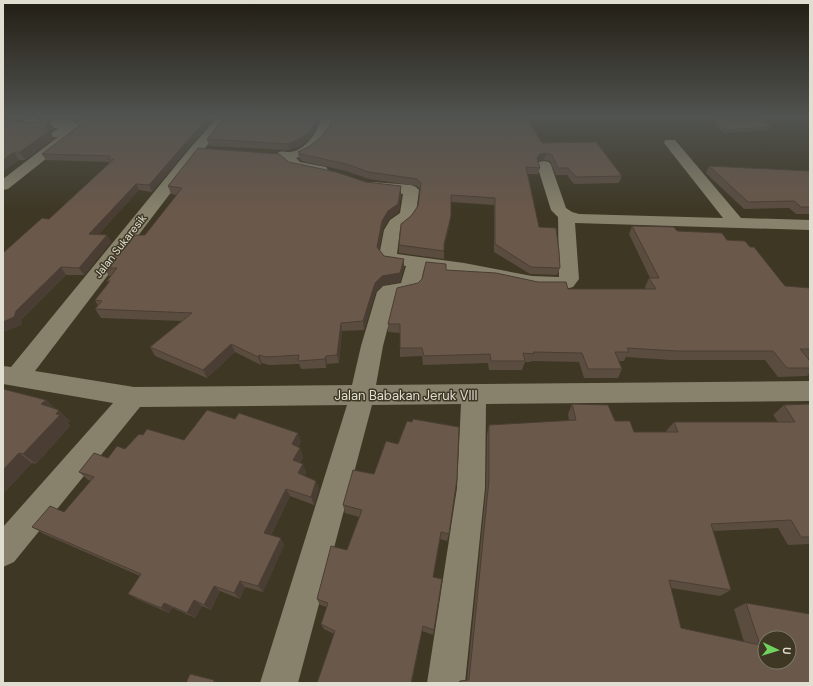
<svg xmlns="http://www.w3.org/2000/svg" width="813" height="686" viewBox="0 0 813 686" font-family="'DM Sans',sans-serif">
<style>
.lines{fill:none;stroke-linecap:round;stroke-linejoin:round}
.minor{fill:#88826c;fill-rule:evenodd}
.wall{fill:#5b4c40}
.shaded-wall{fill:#4a3e34}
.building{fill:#6a584a;stroke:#4a3e34;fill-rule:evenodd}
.labels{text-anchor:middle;stroke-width:3;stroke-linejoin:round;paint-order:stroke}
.far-street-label{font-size:11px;fill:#e0ddd1;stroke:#3d3724}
.street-label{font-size:13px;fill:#e0ddd1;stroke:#3d3724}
</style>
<rect width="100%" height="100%" fill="#3d3724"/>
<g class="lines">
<path class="minor" d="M 32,116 L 36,117 L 37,121 L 71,120 L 77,124 L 87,116 L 100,116 L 8,189 L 3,190 L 3,179 L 58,137 L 53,137 L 51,134 L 58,128 L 23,128 L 21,125 C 24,121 27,118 32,116 Z
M 219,116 L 231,116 L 201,153 L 35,371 L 134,387 L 352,385 L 361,346 L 377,292 L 383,286 L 401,283 L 406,266 L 385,263 L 379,256 L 384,230 L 390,220 L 400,213 L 403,194 L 368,189 L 366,186 L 368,183 L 373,182 L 411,185 L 416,187 L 419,190 L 416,213 L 410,222 L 400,230 L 397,254 L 464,263 L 532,276 L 559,277 L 558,217 L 551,210 L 537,165 L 539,162 L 544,161 L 549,162 L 551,165 L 566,208 L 572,212 L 579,214 L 723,218 L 664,143 L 665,140 L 675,140 L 741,218 L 810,220 L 810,230 L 575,223 L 579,279 L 573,287 C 541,296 506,283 476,276 C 459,273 441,271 424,269 L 420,287 L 417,291 L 396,296 L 383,346 L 376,385 L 810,381 L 810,401 L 486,404 L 485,488 L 465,683 L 427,683 L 457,488 L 461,404 L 372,405 L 298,683 L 260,683 L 347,405 L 140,407 L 14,562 L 3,567 L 3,527 L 113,403 L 3,384 L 3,366 L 11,367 L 191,147 Z
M 322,116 L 334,116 C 329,136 317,152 296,158 L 300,162 L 326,167 L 328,170 L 326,173 L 321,174 L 291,168 L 277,155 L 279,152 C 283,151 285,152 289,152 C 305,152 319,130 322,116 Z"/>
</g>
<path class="wall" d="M 45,116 L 85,116 L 77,122 L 71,118 L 49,119 Z
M 226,116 L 321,116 L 316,128 L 310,138 L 300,146 L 289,150 L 209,146 L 207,139 Z
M 709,116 L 764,116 L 763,117 L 760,117 L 771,127 L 769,130 L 724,133 L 719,129 Z
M 18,122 L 23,123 L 50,122 L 54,130 L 50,133 L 54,138 L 25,160 L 19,160 L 3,171 Z
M 330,125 L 542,143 L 622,176 L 619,183 L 574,184 L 567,175 L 556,175 L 550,161 L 544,160 L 539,161 L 538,161 L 540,168 L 538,174 L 528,174 L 539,227 L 560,268 L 557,275 L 530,274 L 494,252 L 494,205 L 451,202 L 450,223 L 444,248 L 444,259 L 399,253 L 399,245 L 411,216 L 418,206 L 420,189 L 417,186 L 369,179 L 346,171 L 302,161 L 299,158 L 298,152 L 310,146 L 321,137 Z
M 190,146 L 152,192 L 139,190 L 99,234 L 107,235 L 111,242 L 84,275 L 66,275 L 22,319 L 21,325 L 3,332 L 49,219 L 109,163 L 109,162 L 46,160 L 42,154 Z
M 289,162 L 401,194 L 399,212 L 389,219 L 383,229 L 379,249 L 384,256 L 404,267 L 400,282 L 383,285 L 376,291 L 364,330 L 342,331 L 339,363 L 327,364 L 326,368 L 301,369 L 299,364 L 269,365 L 262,363 L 261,365 L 235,352 L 207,378 L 155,356 L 150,347 L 182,321 L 101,318 L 95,309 L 98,306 L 95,300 L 109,284 L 107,281 L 111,276 L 109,276 L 104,268 L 145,235 L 177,195 L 171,194 L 168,186 Z
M 709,166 L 810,171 L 810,214 L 796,214 L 789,208 L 744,209 L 706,173 Z
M 632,226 L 677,231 L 727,240 L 750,247 L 785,286 L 810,288 L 810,358 L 807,358 L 810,361 L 810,373 L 807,376 L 778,377 L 765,360 L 671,360 L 626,357 L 624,361 L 619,361 L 622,369 L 618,378 L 584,378 L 579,362 L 531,361 L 531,362 L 525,362 L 522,370 L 489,370 L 488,363 L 423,365 L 422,356 L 400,357 L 400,333 L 388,332 L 388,324 L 418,283 L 446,270 L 568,289 L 646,289 L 645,287 L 649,278 L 650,278 L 629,234 Z
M 3,389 L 46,400 L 55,409 L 70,421 L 67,423 L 70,426 L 36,464 L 32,463 L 3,494 Z
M 572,404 L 615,421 L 634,432 L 667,432 L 666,431 L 674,422 L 778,422 L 773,415 L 784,405 L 810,404 L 810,544 L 788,545 L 778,528 L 713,531 L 731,590 L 720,596 L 671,588 L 681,628 L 744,642 L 734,609 L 746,603 L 810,683 L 458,683 L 460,681 L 467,680 L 486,488 L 487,435 L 489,425 L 569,421 L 568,414 Z
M 143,435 L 184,440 L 301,441 L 298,447 L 300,448 L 303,457 L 300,463 L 306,472 L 304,476 L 316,481 L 319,489 L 314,505 L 290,496 L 271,535 L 284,545 L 263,592 L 245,587 L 240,599 L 220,591 L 211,610 L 202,606 L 195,618 L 173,608 L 169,613 L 137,599 L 128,594 L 140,576 L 44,534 L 32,527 L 64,512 L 91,481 L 88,480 L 79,472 L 108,458 L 125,449 Z
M 343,505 L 449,534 L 447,541 L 440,539 L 433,577 L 434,630 L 433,635 L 422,631 L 334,634 L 324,629 L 321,624 L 327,607 L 320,605 L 317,599 L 347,550 L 359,517 L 345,513 Z"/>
<path class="shaded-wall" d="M 74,116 L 85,116 L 77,122 Z
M 210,116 L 218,116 L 190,146 L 152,192 L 149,185 L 188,140 Z
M 318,116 L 321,116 L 316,128 L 310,138 L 300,146 L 289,150 L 288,144 Z
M 50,122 L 54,130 L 50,133 L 54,138 L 25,160 L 20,152 Z
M 14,152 L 19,160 L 3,171 L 3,160 Z
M 546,153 L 544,160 L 539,161 L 536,164 L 537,158 L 540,154 Z
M 136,184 L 139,190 L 93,241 L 89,234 Z
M 401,186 L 401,194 L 399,212 L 389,219 L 383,229 L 378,256 L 377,247 L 382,221 L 388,211 Z
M 451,216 L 450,223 L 443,251 L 444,244 Z
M 107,235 L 111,242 L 84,275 L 79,268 Z
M 404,259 L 404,267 L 400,282 L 383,285 L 376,291 L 364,330 L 363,321 L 375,283 L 382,276 Z
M 61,267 L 66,275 L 22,319 L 21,325 L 3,332 L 3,322 L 16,311 Z
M 341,323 L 342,331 L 339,363 L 337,355 Z
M 231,344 L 235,352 L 207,378 L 203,370 Z
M 259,355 L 262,363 L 261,365 L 258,357 Z
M 326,356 L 327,364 L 326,368 L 325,359 Z
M 46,400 L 56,410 L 41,404 Z
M 59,410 L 70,421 L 67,423 L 70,426 L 36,464 L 23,454 Z
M 298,433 L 301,441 L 295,452 L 292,444 Z
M 300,448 L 303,457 L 296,469 L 293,460 Z
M 19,453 L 32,463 L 3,494 L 3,470 Z
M 303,464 L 306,472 L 301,481 L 298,473 Z
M 316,481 L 319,489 L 314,505 L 311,497 Z
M 286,489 L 290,496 L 268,540 L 264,533 Z
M 281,538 L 284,545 L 263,592 L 258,586 Z
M 240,581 L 245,587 L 240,599 L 234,593 Z
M 214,586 L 220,591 L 211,610 L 204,605 Z
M 194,600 L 202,606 L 195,618 L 187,613 Z
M 164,603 L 173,608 L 169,613 L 161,608 Z
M 423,626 L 412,683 L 411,683 Z
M 214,680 L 218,682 L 217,683 L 213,683 Z"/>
<path class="building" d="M 92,116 L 210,116 L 188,140 L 149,185 L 136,184 L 89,234 L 107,235 L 79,268 L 61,267 L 16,311 L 14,317 L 3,322 L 3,253 L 42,218 L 49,219 L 114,159 L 107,159 L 111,156 L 42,154 Z
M 226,116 L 318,116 L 315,122 L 309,132 L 299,139 L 288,144 L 207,139 Z
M 332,116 L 526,116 L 542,143 L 596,142 L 622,176 L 576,177 L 568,168 L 558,168 L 552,155 L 546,153 L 540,154 L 537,158 L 540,168 L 526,167 L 539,227 L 556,228 L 559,251 L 560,268 L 531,267 L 495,244 L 495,198 L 451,195 L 451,216 L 444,244 L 444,251 L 399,245 L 401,224 L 411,216 L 418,206 L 421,183 L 417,179 L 369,172 L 346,164 L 301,154 L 298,152 L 310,146 L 321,137 L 330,125 Z
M 713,116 L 758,116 L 771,127 L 726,130 L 720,126 Z
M 16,119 L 18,122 L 23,123 L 50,122 L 45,126 L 49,131 L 20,152 L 14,152 L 3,160 L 3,121 Z
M 198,148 L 279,154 L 289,162 L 336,172 L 366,182 L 401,186 L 398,204 L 388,211 L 382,221 L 377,247 L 384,256 L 404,259 L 400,273 L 382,276 L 375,283 L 363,321 L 341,323 L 337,355 L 326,356 L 325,359 L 298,361 L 299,355 L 266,357 L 259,355 L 258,357 L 231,344 L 203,370 L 150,347 L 192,313 L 95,309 L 102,301 L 95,300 L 110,281 L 107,281 L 117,268 L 104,268 L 130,235 L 145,235 L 182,188 L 168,186 Z
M 709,166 L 810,171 L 810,207 L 801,207 L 794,201 L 748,202 Z
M 632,226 L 674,227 L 677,231 L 722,233 L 727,240 L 745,241 L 750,247 L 754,247 L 785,286 L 810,288 L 810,349 L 800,349 L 810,361 L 810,368 L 787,368 L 773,351 L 677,351 L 627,348 L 629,352 L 615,352 L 622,369 L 588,369 L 582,353 L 533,352 L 534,354 L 523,353 L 525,361 L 491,361 L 490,354 L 424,356 L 422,348 L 400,348 L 400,324 L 388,324 L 397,288 L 418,283 L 422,279 L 426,262 L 446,264 L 446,270 L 496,273 L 538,282 L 566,282 L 568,289 L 656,289 L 649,278 L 659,278 Z
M 3,389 L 46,400 L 41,404 L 59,410 L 56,414 L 60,415 L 23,454 L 19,453 L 3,470 Z
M 572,404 L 608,405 L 615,421 L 630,421 L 634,432 L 678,432 L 674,422 L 795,422 L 784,405 L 810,404 L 810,537 L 801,537 L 791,520 L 711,524 L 731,590 L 669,580 L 681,628 L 760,645 L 746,603 L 810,614 L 810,683 L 459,683 L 460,681 L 469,680 L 489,480 L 489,425 L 576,420 ZM 765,638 L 789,638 L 789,662 L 765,662 Z
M 207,410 L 235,419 L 239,413 L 298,433 L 292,444 L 300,448 L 293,460 L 303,464 L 298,473 L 316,481 L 311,497 L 286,489 L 264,533 L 281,538 L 258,586 L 240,581 L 234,593 L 214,586 L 204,605 L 194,600 L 187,613 L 164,603 L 161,608 L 128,594 L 141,574 L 32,527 L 50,506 L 64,512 L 94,477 L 79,472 L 94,453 L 108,458 L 117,446 L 125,449 L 139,434 L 143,435 L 147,429 L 184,440 Z
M 413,419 L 459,427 L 457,479 L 449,534 L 441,532 L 433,577 L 442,579 L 434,630 L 423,626 L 411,683 L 317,683 L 335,631 L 321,624 L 328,603 L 317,599 L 331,546 L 347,550 L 362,510 L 343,505 L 353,470 L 374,474 L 386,441 L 398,444 L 407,421 L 412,422 Z
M 190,674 L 214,680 L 213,683 L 186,683 Z"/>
<linearGradient id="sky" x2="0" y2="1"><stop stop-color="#221e14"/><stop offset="0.55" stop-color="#515350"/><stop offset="1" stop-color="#515350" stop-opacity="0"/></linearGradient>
<rect width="813" height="212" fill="url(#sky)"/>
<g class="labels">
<g class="far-street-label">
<text transform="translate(120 246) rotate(-52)" y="4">Jalan Sukaresik</text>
</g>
<g class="street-label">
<text x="406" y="400">Jalan Babakan Jeruk VIII</text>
</g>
</g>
<rect width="813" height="686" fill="none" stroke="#e0ddd1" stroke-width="8"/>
<g transform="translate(777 650) rotate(94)"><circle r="19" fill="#3d3724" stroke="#7e7969"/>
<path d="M0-3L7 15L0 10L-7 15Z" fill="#70d35f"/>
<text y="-6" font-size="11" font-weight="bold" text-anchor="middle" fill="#e0ddd1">U</text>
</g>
</svg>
